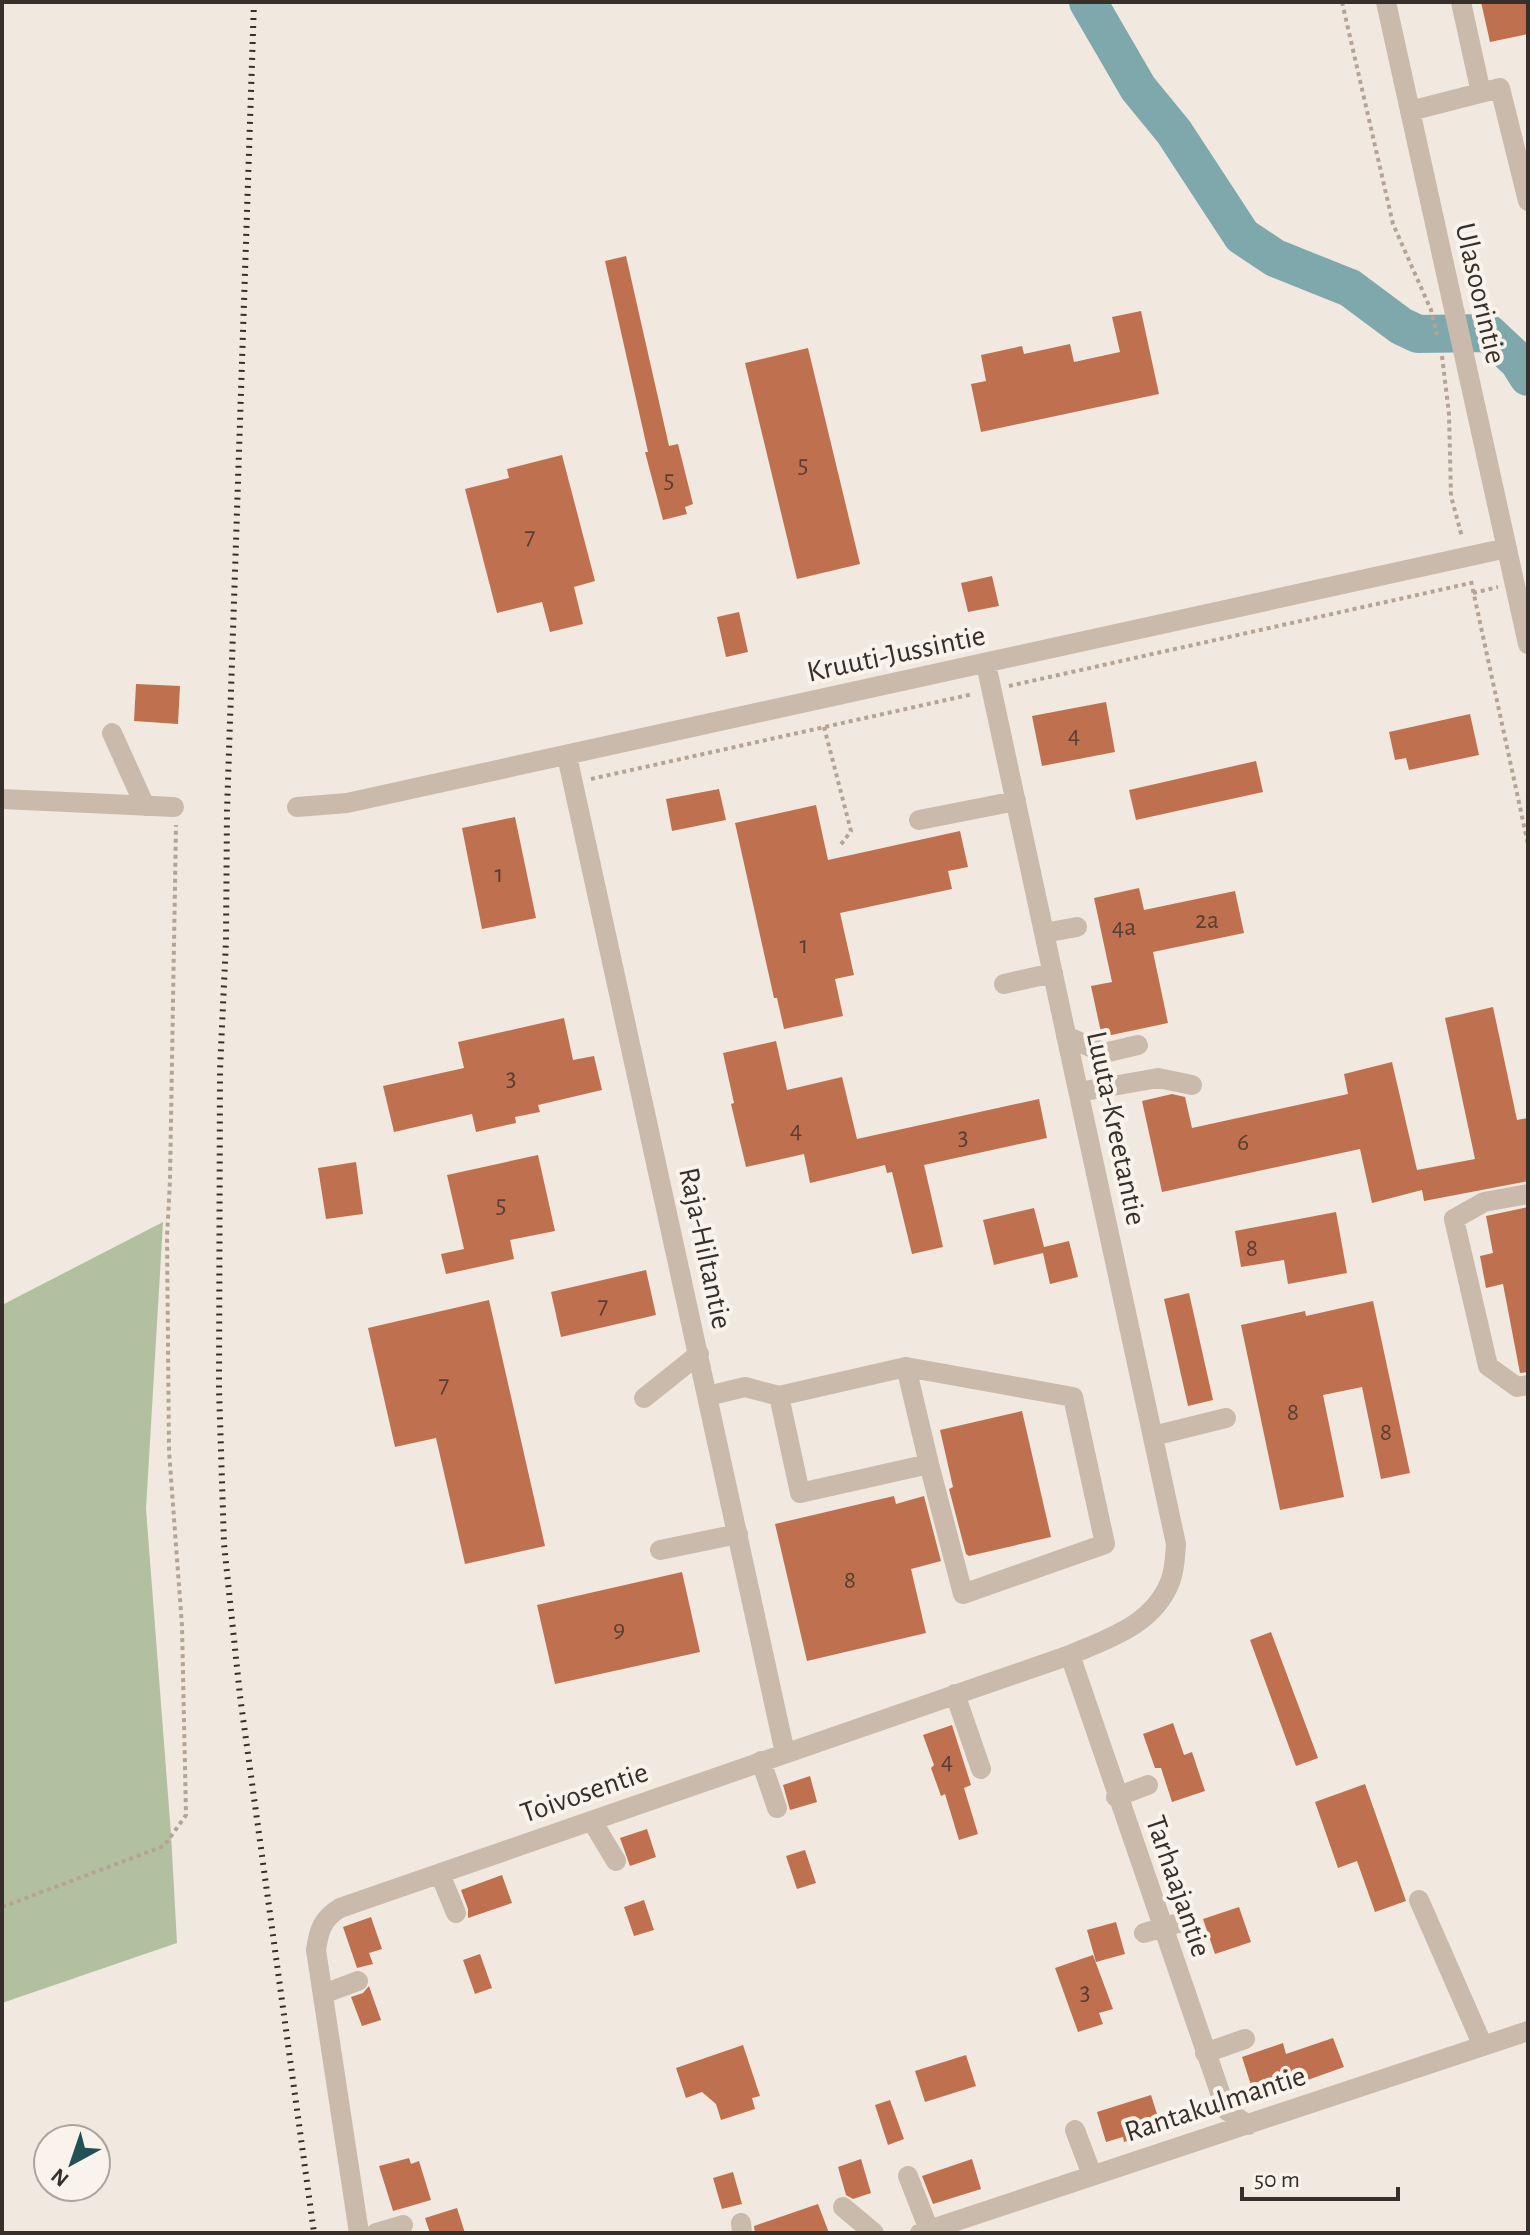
<svg xmlns="http://www.w3.org/2000/svg" width="1530" height="2235" viewBox="0 0 1530 2235" font-family="'Alegreya Sans',sans-serif">
<style>
.green{fill:#b3c09f}
.lines{fill:none;stroke-linecap:round;stroke-linejoin:round}
.river{stroke:#7fa8ad;stroke-width:38}
.building{fill:#bf704f}
.path{stroke:#b5a495;stroke-width:4;stroke-dasharray:4 4;stroke-linecap:butt}
.minor{stroke:#c9baab;stroke-width:20}
.rail{stroke:#372f2a;stroke-width:6;stroke-dasharray:2 6;stroke-linecap:butt}
.labels{text-anchor:middle;stroke-width:8;stroke-linejoin:round;paint-order:stroke}
.number-label{font-size:26px;fill:#593f33}
.street-label{font-size:30px;fill:#372f2a;stroke:#f9f3eb}
</style>
<rect width="100%" height="100%" fill="#f1e9df"/>
<path class="green" d="M 163,1222 L 146,1509 L 171,1834 L 177,1943 L 2,2003 L 2,1305 Z"/>
<g class="lines">
<path class="river" d="M 1088,2 L 1138,88 L 1174,132 L 1242,236 L 1275,258 L 1350,288 L 1401,326 L 1418,334 L 1488,333 L 1518,361 L 1528,377"/>
</g>
<path class="building" d="M 1481,2 L 1528,2 L 1528,34 L 1490,42 Z
M 626,256 L 669,446 L 678,444 L 693,504 L 685,507 L 687,514 L 663,520 L 645,452 L 648,452 L 605,261 Z
M 1141,311 L 1159,394 L 981,432 L 971,384 L 986,381 L 981,355 L 1022,346 L 1024,354 L 1070,344 L 1074,362 L 1120,352 L 1112,317 Z
M 808,348 L 860,564 L 797,579 L 745,363 Z
M 562,455 L 595,581 L 574,587 L 583,624 L 550,632 L 542,602 L 497,613 L 465,489 L 509,478 L 507,469 Z
M 992,576 L 999,606 L 968,612 L 961,583 Z
M 739,612 L 748,652 L 726,657 L 717,617 Z
M 136,684 L 180,686 L 178,724 L 134,721 Z
M 1106,702 L 1115,752 L 1042,766 L 1032,716 Z
M 1470,714 L 1479,755 L 1409,770 L 1406,758 L 1395,760 L 1389,732 Z
M 1256,761 L 1263,792 L 1136,820 L 1129,790 Z
M 719,789 L 726,820 L 672,831 L 666,799 Z
M 816,805 L 828,860 L 960,831 L 968,867 L 948,871 L 952,889 L 840,913 L 854,975 L 835,979 L 843,1016 L 784,1029 L 777,998 L 774,998 L 735,823 Z
M 515,817 L 536,918 L 482,929 L 462,828 Z
M 1139,888 L 1144,910 L 1235,891 L 1244,933 L 1153,952 L 1168,1023 L 1102,1037 L 1091,986 L 1112,982 L 1094,898 Z
M 1493,1007 L 1517,1120 L 1528,1118 L 1528,1181 L 1424,1201 L 1422,1190 L 1372,1203 L 1360,1149 L 1162,1192 L 1142,1101 L 1172,1094 L 1185,1097 L 1192,1128 L 1348,1094 L 1344,1074 L 1392,1062 L 1417,1170 L 1475,1159 L 1445,1018 Z
M 564,1018 L 573,1060 L 594,1056 L 602,1090 L 538,1105 L 540,1112 L 515,1117 L 516,1123 L 476,1132 L 472,1114 L 394,1132 L 383,1086 L 464,1068 L 458,1042 Z
M 776,1041 L 787,1090 L 842,1077 L 857,1139 L 1039,1099 L 1047,1138 L 924,1165 L 943,1247 L 912,1254 L 892,1172 L 887,1173 L 885,1165 L 810,1183 L 804,1154 L 746,1167 L 731,1104 L 734,1103 L 723,1053 Z
M 538,1155 L 555,1231 L 510,1240 L 514,1259 L 446,1274 L 441,1254 L 464,1249 L 447,1175 Z
M 356,1162 L 363,1214 L 326,1219 L 318,1168 Z
M 1528,1207 L 1528,1372 L 1520,1373 L 1503,1284 L 1486,1288 L 1480,1256 L 1493,1253 L 1486,1216 Z
M 1034,1208 L 1044,1247 L 1069,1241 L 1078,1277 L 1050,1284 L 1043,1253 L 994,1265 L 983,1220 Z
M 1336,1212 L 1347,1273 L 1288,1284 L 1284,1260 L 1241,1267 L 1235,1231 Z
M 646,1270 L 656,1315 L 561,1337 L 551,1292 Z
M 1189,1293 L 1213,1400 L 1188,1406 L 1164,1299 Z
M 489,1300 L 545,1546 L 465,1564 L 436,1438 L 395,1447 L 368,1328 Z
M 1373,1301 L 1410,1473 L 1381,1479 L 1362,1387 L 1323,1395 L 1344,1497 L 1280,1510 L 1241,1325 L 1305,1311 L 1306,1316 Z
M 1022,1411 L 1051,1537 L 969,1556 L 966,1554 L 949,1489 L 953,1487 L 940,1430 Z
M 894,1496 L 896,1504 L 924,1496 L 941,1561 L 911,1569 L 926,1633 L 807,1661 L 775,1524 Z
M 682,1572 L 700,1652 L 555,1684 L 537,1605 Z
M 1271,1632 L 1318,1758 L 1296,1766 L 1250,1640 Z
M 1173,1723 L 1184,1755 L 1192,1752 L 1205,1791 L 1172,1802 L 1161,1768 L 1155,1768 L 1143,1734 Z
M 952,1725 L 971,1785 L 964,1788 L 978,1834 L 959,1840 L 945,1794 L 941,1796 L 931,1768 L 934,1765 L 923,1735 Z
M 810,1776 L 817,1802 L 790,1810 L 783,1785 Z
M 1365,1784 L 1406,1901 L 1375,1912 L 1357,1861 L 1338,1868 L 1315,1802 Z
M 647,1829 L 656,1857 L 630,1866 L 620,1838 Z
M 805,1850 L 816,1883 L 797,1889 L 786,1856 Z
M 502,1875 L 512,1903 L 468,1918 L 468,1909 L 461,1890 Z
M 644,1900 L 654,1930 L 634,1936 L 624,1907 Z
M 1239,1907 L 1251,1942 L 1215,1954 L 1203,1919 Z
M 371,1917 L 382,1949 L 369,1953 L 373,1964 L 357,1968 L 343,1927 Z
M 1116,1922 L 1125,1954 L 1096,1962 L 1087,1930 Z
M 480,1954 L 492,1988 L 475,1994 L 463,1960 Z
M 1093,1955 L 1113,2009 L 1099,2013 L 1103,2024 L 1078,2032 L 1055,1968 Z
M 369,1986 L 381,2020 L 362,2026 L 351,1997 L 363,1993 Z
M 1333,2038 L 1344,2067 L 1288,2087 L 1283,2074 L 1251,2085 L 1242,2057 L 1283,2043 L 1286,2054 Z
M 743,2045 L 760,2096 L 752,2098 L 755,2109 L 721,2120 L 716,2104 L 702,2092 L 686,2098 L 676,2068 Z
M 966,2055 L 976,2086 L 925,2102 L 915,2071 Z
M 1151,2095 L 1162,2130 L 1124,2142 L 1123,2137 L 1106,2142 L 1097,2112 Z
M 890,2100 L 904,2139 L 888,2145 L 875,2105 Z
M 409,2158 L 411,2164 L 419,2161 L 431,2200 L 393,2211 L 379,2166 Z
M 861,2159 L 871,2193 L 853,2199 L 846,2195 L 838,2167 Z
M 972,2159 L 981,2189 L 933,2204 L 922,2176 Z
M 733,2172 L 742,2204 L 722,2209 L 713,2178 Z
M 818,2204 L 829,2233 L 755,2233 L 754,2226 Z
M 457,2208 L 465,2233 L 430,2233 L 425,2218 Z"/>
<g class="lines">
<path class="path" d="M 1342,2 L 1393,224 L 1431,310 L 1437,335
M 1442,356 L 1449,414 L 1451,496 L 1462,537
M 1471,581 L 1528,844
M 1473,593 L 1498,587
M 1009,686 L 1471,583
M 824,727 L 851,831 L 839,847
M 591,779 L 973,694
M 2,1907 L 164,1846 L 186,1815 L 182,1626 L 169,1451 L 167,1237 L 170,1180 L 176,825"/>
<path class="minor" d="M 1386,2 L 1528,644
M 1461,2 L 1481,93
M 1410,111 L 1500,88 L 1528,201
M 112,733 L 145,806
M 567,756 L 785,1753
M 2,799 L 174,807
M 297,807 L 347,803 L 1507,548
M 919,820 L 1016,801
M 1044,933 L 1077,927
M 1004,984 L 1053,973
M 1066,1036 L 1104,1053 L 1138,1045
M 1079,1092 L 1158,1078 L 1192,1085
M 1528,1194 L 1484,1202 L 1454,1219 L 1488,1366 L 1517,1387 L 1528,1385
M 906,1367 L 1073,1397 L 1105,1544 L 963,1594 L 929,1464
M 708,1396 L 745,1387 L 779,1396 L 800,1493 L 929,1464 L 906,1367 L 779,1396
M 644,1398 L 699,1354
M 1153,1436 L 1226,1418
M 660,1550 L 738,1534
M 1070,1655 L 1226,2110 L 1248,2125
M 955,1694 L 981,1769
M 761,1761 L 777,1808
M 1116,1797 L 1148,1785
M 592,1821 L 616,1861
M 440,1874 L 456,1913
M 1419,1900 L 1483,2046
M 1144,1933 L 1185,1921
M 323,1994 L 358,1981
M 1205,2053 L 1245,2039
M 1075,2130 L 1092,2175
M 908,2176 L 929,2230
M 843,2207 L 874,2233
M 741,2223 L 742,2233
M 359,2233 L 316,1950 C 319,1930 322,1919 340,1908 L 1070,1655 C 1109,1638 1153,1625 1170,1582 C 1175,1570 1175,1556 1176,1544 L 986,664
M 376,2233 L 403,2225
M 920,2233 L 1528,2031"/>
<path class="rail" d="M 254,2 L 227,811 L 226,941 L 220,1070 L 219,1389 L 224,1544 L 240,1696 L 314,2233"/>
</g>
<g class="labels">
<g class="number-label">
<text x="803" y="472">5</text>
<text x="669" y="487">5</text>
<text x="530" y="544">7</text>
<text x="1074" y="743">4</text>
<text x="499" y="882">1</text>
<text x="1207" y="928">2a</text>
<text x="1124" y="935">4a</text>
<text x="804" y="953">1</text>
<text x="511" y="1086">3</text>
<text x="796" y="1138">4</text>
<text x="963" y="1145">3</text>
<text x="1243" y="1150">6</text>
<text x="501" y="1212">5</text>
<text x="1252" y="1256">8</text>
<text x="603" y="1313">7</text>
<text x="444" y="1392">7</text>
<text x="1293" y="1420">8</text>
<text x="1386" y="1440">8</text>
<text x="850" y="1588">8</text>
<text x="619" y="1637">9</text>
<text x="947" y="1769">4</text>
<text x="1085" y="2000">3</text>
</g>
<g class="street-label">
<text transform="translate(1481 293) rotate(77)" y="10">Ulasoorintie</text>
<text transform="translate(896 653) rotate(-12)" y="10">Kruuti-Jussintie</text>
<text transform="translate(1117 1128) rotate(78)" y="10">Luuta-Kreetantie</text>
<text transform="translate(706 1248) rotate(78)" y="10">Raja-Hiltantie</text>
<text transform="translate(584 1792) rotate(-19)" y="10">Toivosentie</text>
<text transform="translate(1179 1886) rotate(71)" y="10">Tarhaajantie</text>
<text transform="translate(1215 2103) rotate(-18)" y="10">Rantakulmantie</text>
</g>
</g>
<rect width="1530" height="2235" fill="none" stroke="#372f2a" stroke-width="8"/>
<g transform="translate(72 2163) rotate(220)"><circle r="38" fill="#f9f3eb" stroke="#aba59e" stroke-width="2"/>
<path d="M0-6L14 30L0 20L-14 30Z" fill="#215056"/>
<text y="-12" font-size="22" font-weight="bold" text-anchor="middle" fill="#372f2a">N</text>
</g>
<path d="M1242 2187v12h156v-12" fill="none" stroke="#372f2a" stroke-width="4"/>
<text x="1254" y="2187" font-size="24" fill="#372f2a" stroke="#f9f3eb" stroke-width="6" paint-order="stroke">50 m</text>
</svg>
